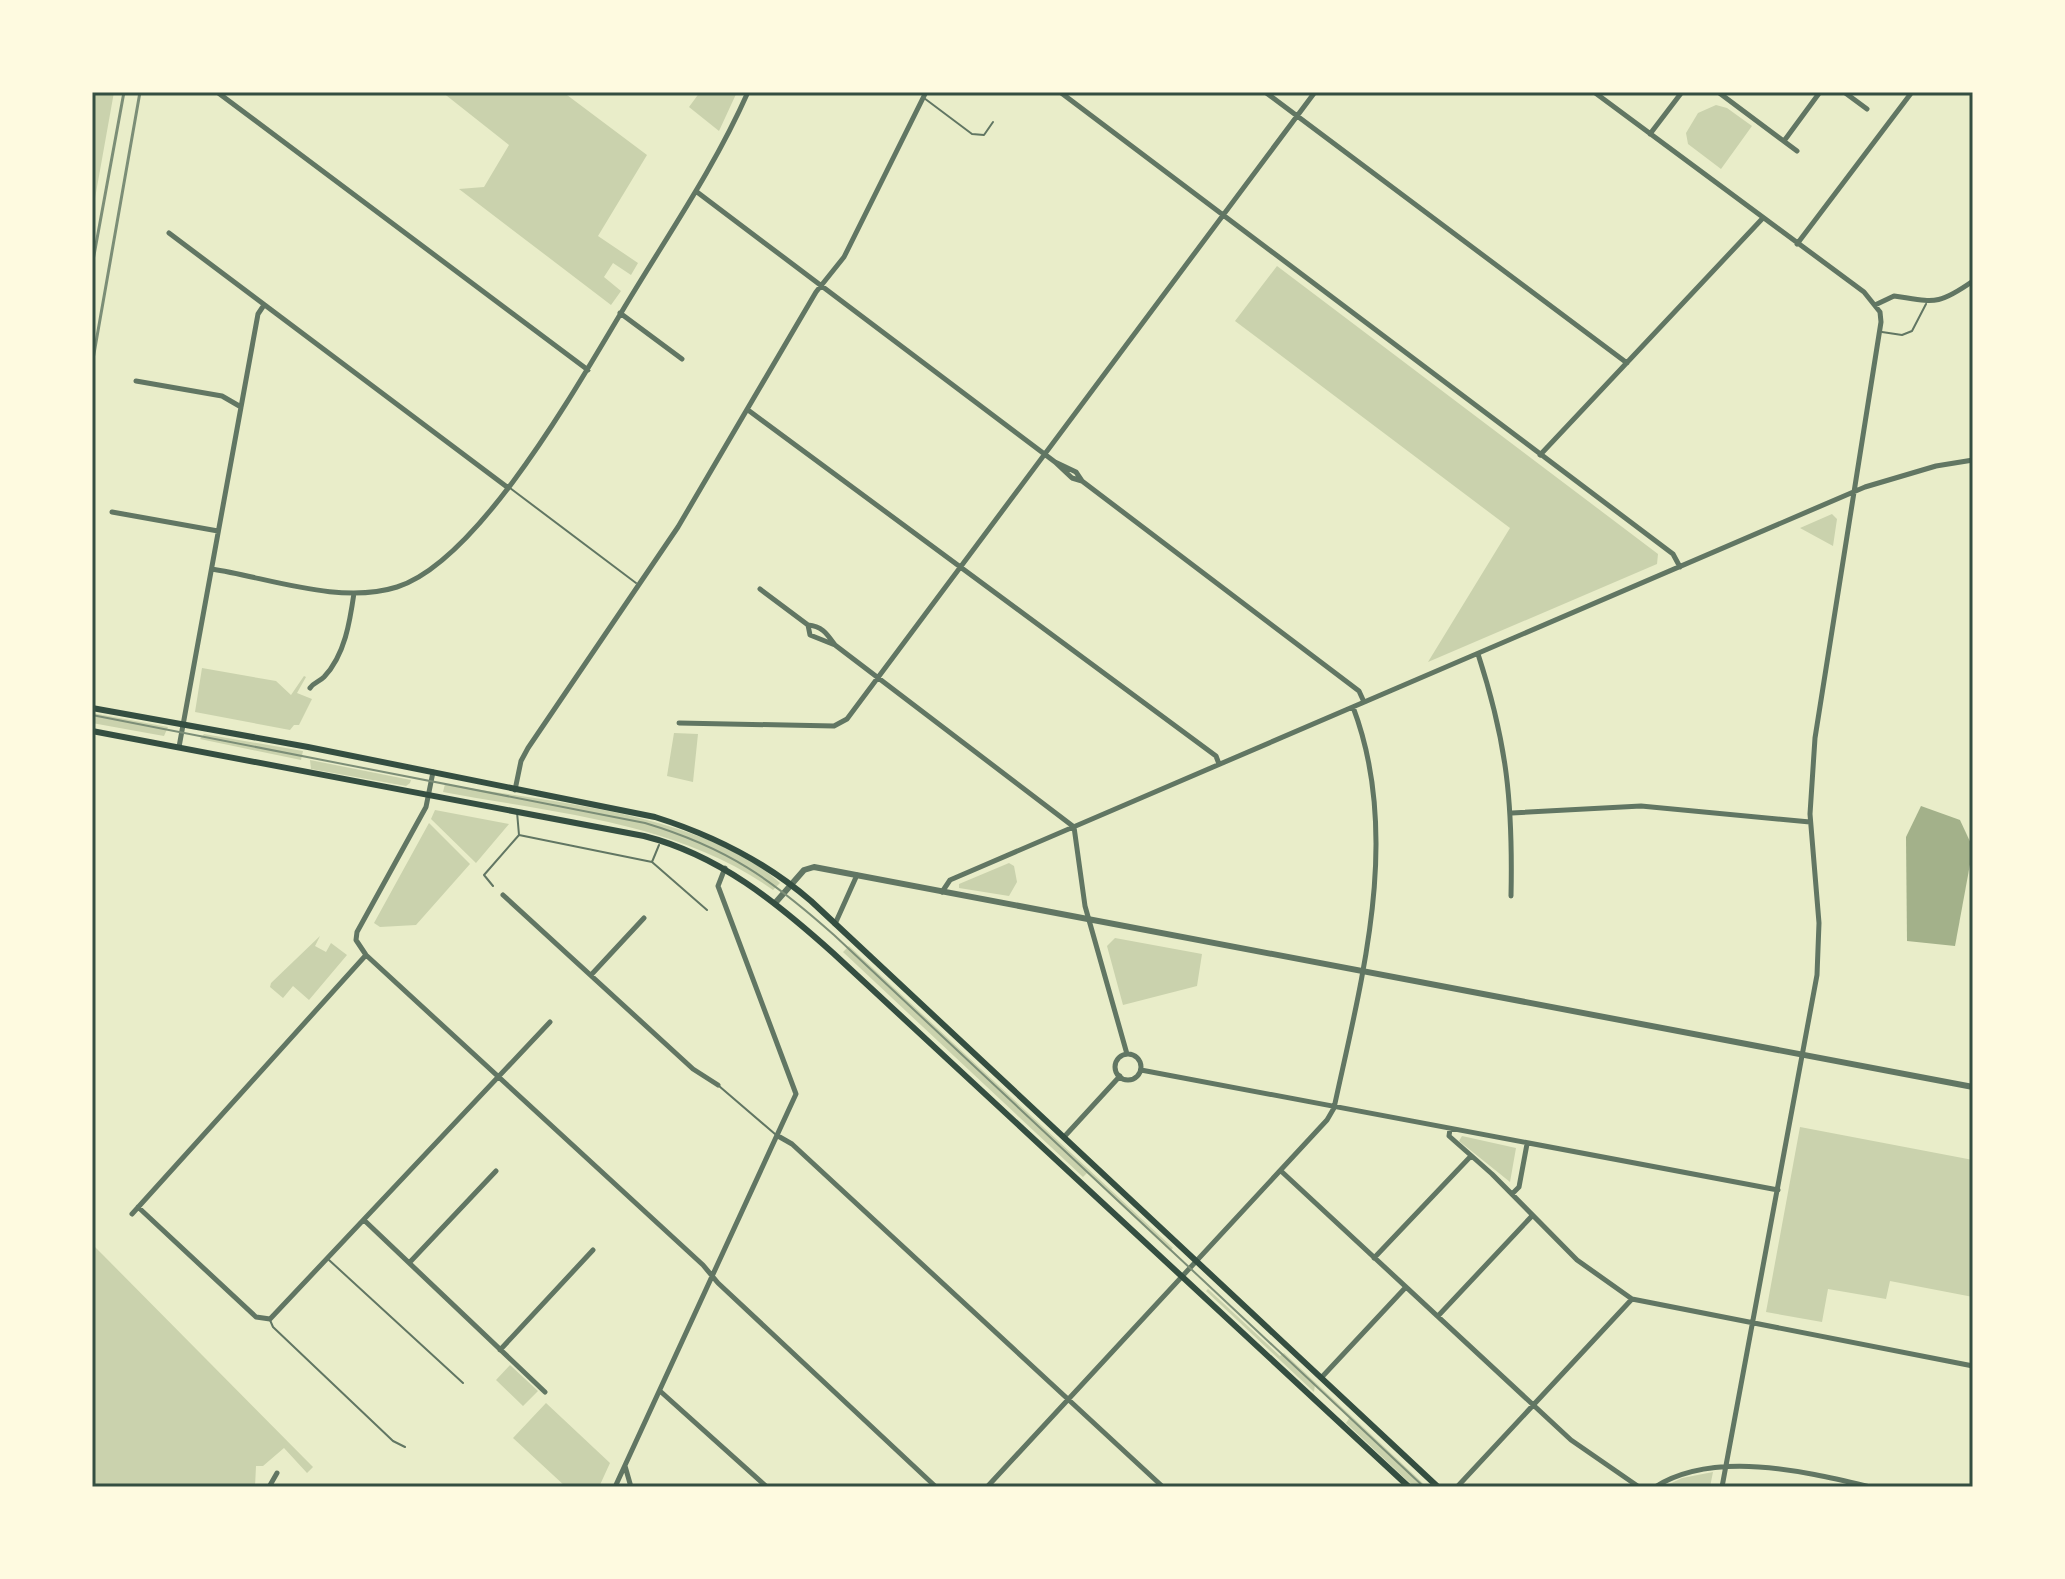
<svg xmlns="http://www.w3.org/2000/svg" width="2065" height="1579" viewBox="0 0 2065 1579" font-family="Mulish,sans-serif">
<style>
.green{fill:#cad2ad}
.water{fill:#a3b18a}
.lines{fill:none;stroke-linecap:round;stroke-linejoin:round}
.service{stroke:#617663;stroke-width:2}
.minor{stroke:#617663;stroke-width:5}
.tertiary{stroke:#617663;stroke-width:6}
.secondary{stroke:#344e41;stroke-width:6}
.tram{stroke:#7c8e77;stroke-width:2}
.rail{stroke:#7c8e77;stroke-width:3}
.neatline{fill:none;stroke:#344e41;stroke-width:3}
</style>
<rect width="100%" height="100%" fill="#e9edc9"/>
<path class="green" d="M 92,92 L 114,92 L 92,215 Z
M 442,92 L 563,92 L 647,155 L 598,236 L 638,263 L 631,275 L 613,263 L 604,277 L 621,291 L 611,305 L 459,189 L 484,187 L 509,145 Z
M 700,92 L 737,92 L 719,131 L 689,107 Z
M 1716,105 L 1727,108 L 1752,126 L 1721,169 L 1688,144 L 1686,133 L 1698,113 Z
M 1277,266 L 1658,554 L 1657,564 L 1428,662 L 1510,528 L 1235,321 Z
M 1832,514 L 1837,519 L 1833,546 L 1800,528 Z
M 202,668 L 276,681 L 291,695 L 304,676 L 306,677 L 297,693 L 312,699 L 299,725 L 294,725 L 290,730 L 195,712 Z
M 92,713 L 168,727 L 164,736 L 92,723 Z
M 674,733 L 698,734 L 693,782 L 667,776 Z
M 204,734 L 303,751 L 301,760 L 200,739 Z
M 310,760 L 411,780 L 410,783 L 406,786 L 311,769 Z
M 445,784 C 545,802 702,812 780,883 L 773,890 C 678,822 555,813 443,792 Z
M 435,810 L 509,824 L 476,863 L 431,819 Z
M 429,823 L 470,864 L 416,925 L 380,927 L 374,923 Z
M 1009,863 L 1014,866 L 1017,882 L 1009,896 L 959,888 L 959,884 Z
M 320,936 L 315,946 L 326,952 L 331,943 L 347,955 L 309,1000 L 293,986 L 283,998 L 270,987 L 271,983 Z
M 1115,938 L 1202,954 L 1197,986 L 1123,1005 L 1107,946 Z
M 849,946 L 1173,1248 L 1170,1251 L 1087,1173 L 1083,1177 L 843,952 Z
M 1800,1127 L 1973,1160 L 1973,1297 L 1890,1281 L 1886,1299 L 1828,1289 L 1822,1322 L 1766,1312 Z
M 1462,1136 L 1516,1148 L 1510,1182 L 1459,1141 Z
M 92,1244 L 102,1254 L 313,1467 L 307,1473 L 284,1448 L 263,1466 L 256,1466 L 255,1487 L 92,1487 Z
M 1208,1289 L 1280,1356 L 1284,1353 L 1427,1487 L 1414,1487 L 1346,1423 L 1350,1417 L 1315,1384 L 1314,1392 L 1206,1291 Z
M 510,1365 L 538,1391 L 523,1406 L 496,1380 Z
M 546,1403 L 610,1463 L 599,1487 L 566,1487 L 513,1438 Z
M 1713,1472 L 1710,1487 L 1663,1487 L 1682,1478 Z"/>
<path class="water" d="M 1921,806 L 1960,820 L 1973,848 L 1955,946 L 1907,941 L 1906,837 Z"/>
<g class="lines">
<path class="service" d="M 924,98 L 972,134 L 984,135 L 993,122
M 1882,332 L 1902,335 L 1912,331 L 1926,304
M 510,488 L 636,583
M 519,835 L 652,862
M 659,845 L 652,862 L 707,910
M 493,886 L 484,875 L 519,835 L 517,812
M 719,1086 L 775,1134
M 329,1260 L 463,1383
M 270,1320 L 273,1327 L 393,1441 L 405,1447"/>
<path class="minor" d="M 217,92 L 588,370
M 1060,92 L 1673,554 L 1680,567
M 1265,92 L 1627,363
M 1594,92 L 1864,292 L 1880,312 L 1881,322 L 1815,738 L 1810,814 L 1819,923 L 1817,975 L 1722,1487
M 1718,92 L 1797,151
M 1844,92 L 1867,109
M 1650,134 L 1682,92
M 1784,141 L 1820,92
M 697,192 L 1055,462 L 1076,472 L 1082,481 L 1359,691 L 1364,702
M 169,233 L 507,487
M 1797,244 L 1912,92
M 1875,305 L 1894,296 C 1935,302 1937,306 1973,281
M 620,313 L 682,359
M 136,381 L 222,396 L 241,407
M 748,410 L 1216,756 L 1219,764
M 1540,455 L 1762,219
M 1055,462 L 1072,478 L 1082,481
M 112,512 L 218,531
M 212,569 C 269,578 340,605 397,587 C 479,561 577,386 621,313 C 665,239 713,171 748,92
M 760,589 L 808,625 C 822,626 827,634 835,645 L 1074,827
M 808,625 L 810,635 L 835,645
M 1478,654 C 1507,743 1513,803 1511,896
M 310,688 C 314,682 319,682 324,677 C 345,655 350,621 354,593
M 679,723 L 834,726 L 847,719 L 1315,92
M 179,747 L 258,314 L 264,305
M 433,772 L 426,807 L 357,932 L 356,940 L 366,955 L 703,1265 L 718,1283 L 936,1487
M 515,790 L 521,761 L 528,748 L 678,527 L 816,292 L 844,257 L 926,92
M 1512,813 L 1641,806 L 1810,822
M 1074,827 L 1085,906 L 1127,1054
M 942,892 L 950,880 L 1865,487 L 1936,466 L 1973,460
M 503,895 L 693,1069 L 718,1085
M 835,924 L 857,875
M 591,975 L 644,918
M1115 1067a13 13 0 1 1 26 0a13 13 0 1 1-26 0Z
M 1141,1070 L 1778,1190
M 1450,1129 L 1449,1136 L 1492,1174 L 1577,1260 L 1632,1299 L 1973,1366
M 778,1136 L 792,1144 L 1163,1487
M 1064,1137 L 1120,1076
M 1281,1171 L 1571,1440 L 1639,1487
M 1512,1194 L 1519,1187 L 1527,1144
M 138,1207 L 256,1317 L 270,1319 L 550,1022
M 132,1214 L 366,955
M 365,1221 L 545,1392
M 1374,1258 L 1471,1156
M 410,1262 L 496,1171
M 1438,1316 L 1531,1217
M 500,1350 L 593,1250
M 1321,1378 L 1406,1287
M 660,1391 L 767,1487
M 625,1466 L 631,1487
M 269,1487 L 277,1473
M 615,1487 L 796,1094 L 718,886 L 725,868
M 987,1487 L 1327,1120 L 1334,1108 C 1362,978 1402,836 1353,707
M 1457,1487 L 1632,1299
M 1655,1487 C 1715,1449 1807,1472 1871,1487"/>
<path class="tertiary" d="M 776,902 L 804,870 L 814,867 L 1973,1087"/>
<path class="secondary" d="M 92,708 L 308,747 L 655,817 C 712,835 766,862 811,901 L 1438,1487
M 92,731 L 644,836 C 719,855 776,902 833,953 L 1409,1487"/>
<path class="tram" d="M 92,715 L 645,823 C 728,848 771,879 834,935 L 1424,1487"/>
<path class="rail" d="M 92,266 L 124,92
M 92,365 L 140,92"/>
</g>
<rect width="2065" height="1579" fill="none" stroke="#fefae0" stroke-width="188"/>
<rect x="94" y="94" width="1877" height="1391" class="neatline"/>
</svg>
